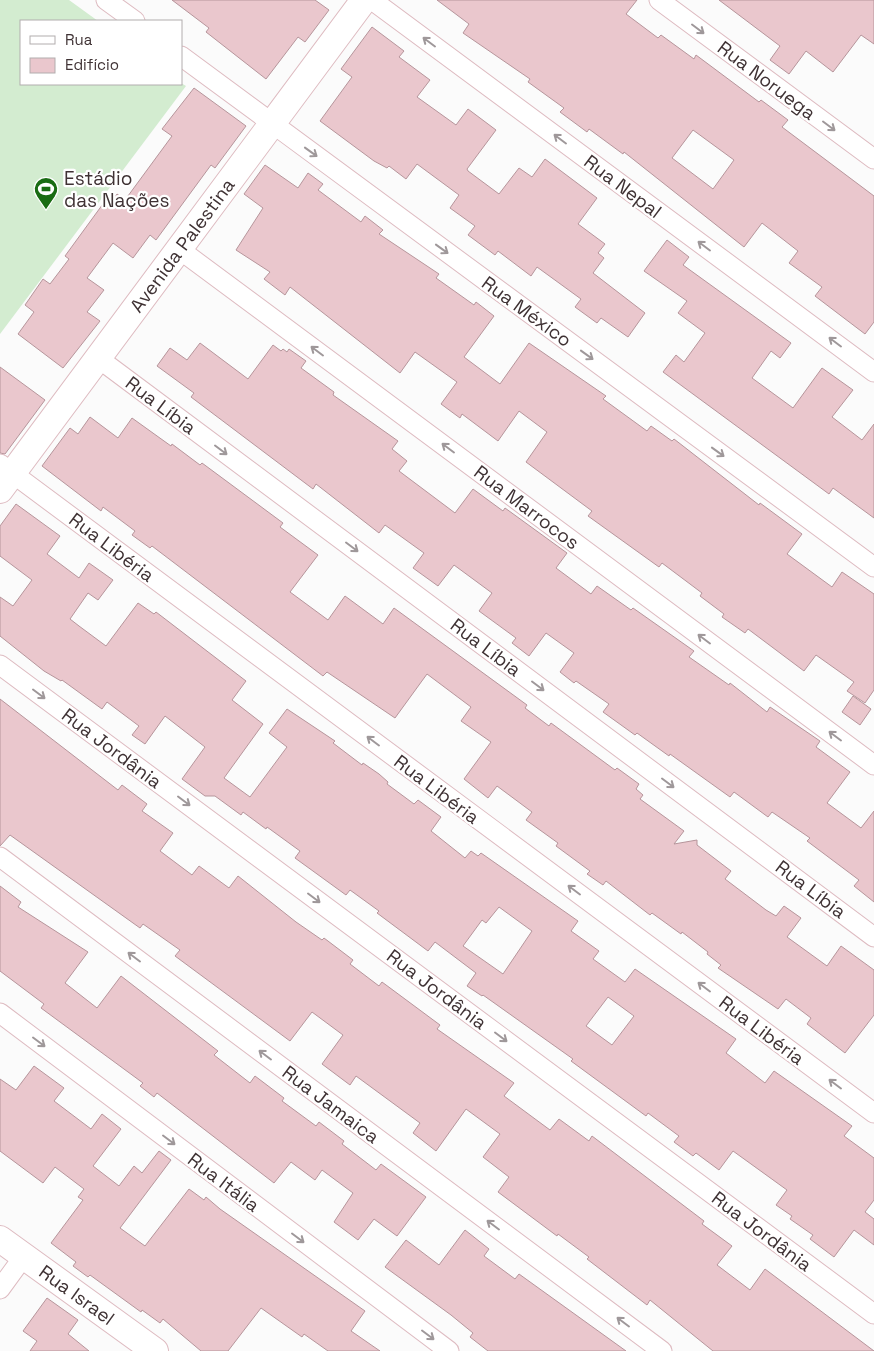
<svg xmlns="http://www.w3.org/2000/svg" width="874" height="1351" viewBox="0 0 874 1351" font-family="'Space Grotesk',sans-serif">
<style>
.grass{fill:#d3ecd0}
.building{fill:#eac7cd;stroke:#b6959b;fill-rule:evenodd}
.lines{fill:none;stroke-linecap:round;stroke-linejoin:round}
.street-casing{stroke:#debbc1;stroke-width:21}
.secondary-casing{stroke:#debbc1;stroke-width:28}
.street{stroke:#fff;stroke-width:19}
.secondary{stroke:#fff;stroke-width:26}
.oneway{stroke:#9f989a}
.labels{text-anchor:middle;stroke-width:4.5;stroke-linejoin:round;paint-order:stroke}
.street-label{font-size:19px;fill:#3f3234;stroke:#fff}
.poi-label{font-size:19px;fill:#3f3234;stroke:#fff;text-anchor:start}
</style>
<rect width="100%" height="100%" fill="#fbfbfb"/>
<path class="grass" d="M 0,0 L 69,0 L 98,21 L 21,21 L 21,84 L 181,83 L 186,86 L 0,334 Z"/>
<path class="building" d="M 172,0 L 315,0 L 329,10 L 305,42 L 298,37 L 266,79 L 206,32 L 209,28 Z
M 437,0 L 637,0 L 626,14 L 658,38 L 661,35 L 694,59 L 696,55 L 759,102 L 761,100 L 788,120 L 782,127 L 874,196 L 874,322 L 865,334 L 815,296 L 822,287 L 789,263 L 798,251 L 762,223 L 744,247 L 624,152 L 623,154 L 589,129 L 587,132 L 560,112 L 564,108 L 528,82 L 530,79 L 463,33 L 469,24 ZM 693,130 L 734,160 L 713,189 L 672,158 Z
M 719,0 L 874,0 L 874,44 L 861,35 L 833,72 L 806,51 L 789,74 L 770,60 L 780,46 Z
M 372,27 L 404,51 L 399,57 L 430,80 L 417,97 L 456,125 L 468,109 L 496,130 L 467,169 L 468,171 L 499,194 L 519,168 L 532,177 L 545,159 L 597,198 L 578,224 L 605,244 L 598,253 L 604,258 L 593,273 L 645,313 L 628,337 L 601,318 L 597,323 L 575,307 L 581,299 L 537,267 L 531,276 L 498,251 L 495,255 L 468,235 L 475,226 L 450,208 L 459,195 L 417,164 L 406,179 L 389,166 L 387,168 L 374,161 L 320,121 L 352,77 L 341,69 Z
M 194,88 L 246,126 L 215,168 L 211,165 L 156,240 L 150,235 L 133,258 L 113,243 L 87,278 L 104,290 L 87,312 L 100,321 L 63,368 L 18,334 L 34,312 L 25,305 L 43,279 L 50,284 L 69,259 L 65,256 L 108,197 L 113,200 L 117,194 L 125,200 L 172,136 L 162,129 Z
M 265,165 L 298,188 L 308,173 L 323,184 L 318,190 L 361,222 L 365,216 L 383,230 L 379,234 L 439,274 L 436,278 L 474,305 L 476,302 L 494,316 L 464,357 L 500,384 L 529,343 L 606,396 L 603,399 L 647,431 L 651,426 L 672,441 L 674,439 L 759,505 L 760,503 L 802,534 L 787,554 L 832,587 L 842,572 L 874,594 L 874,690 L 865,703 L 847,691 L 854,682 L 816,655 L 804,671 L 748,629 L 745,633 L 722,617 L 724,614 L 700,596 L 702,593 L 662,563 L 659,567 L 588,516 L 592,511 L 526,462 L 547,432 L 519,411 L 498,441 L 462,414 L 460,418 L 441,404 L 457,382 L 415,352 L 400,373 L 290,287 L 285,295 L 264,279 L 270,272 L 236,250 L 263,208 L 244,194 Z
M 667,240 L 689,257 L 683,265 L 791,343 L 780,358 L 771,351 L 752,378 L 793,408 L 822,368 L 853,390 L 832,417 L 862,440 L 874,424 L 874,518 L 833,488 L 829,494 L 663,372 L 676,355 L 684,362 L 705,333 L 678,313 L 687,301 L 644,271 Z
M 200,343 L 248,379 L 273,345 L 281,351 L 283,349 L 287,352 L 289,349 L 306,361 L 301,368 L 334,392 L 333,395 L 398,441 L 392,449 L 407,461 L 399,471 L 455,513 L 473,489 L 503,511 L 505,508 L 567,553 L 556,568 L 591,594 L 597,586 L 631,610 L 633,608 L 694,651 L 689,657 L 729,685 L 730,683 L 767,712 L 770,707 L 820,741 L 816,747 L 850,772 L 827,803 L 861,828 L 874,811 L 874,902 L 854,886 L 859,880 L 807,841 L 810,838 L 772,812 L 768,817 L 734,792 L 730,797 L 670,754 L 669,756 L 637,733 L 635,735 L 603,712 L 609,704 L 576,681 L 574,683 L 560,672 L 574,653 L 546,633 L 529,656 L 512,643 L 516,638 L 479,611 L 492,593 L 454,565 L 438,586 L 413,568 L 424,553 L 385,525 L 379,533 L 316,484 L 313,489 L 191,397 L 194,393 L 157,366 L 170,348 L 187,360 Z
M 0,367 L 45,400 L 5,454 L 0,453 Z
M 90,417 L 118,438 L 132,418 L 171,446 L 172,444 L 200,465 L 202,463 L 283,523 L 280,527 L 318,555 L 290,592 L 328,620 L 345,596 L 383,624 L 394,608 L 527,705 L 525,708 L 549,726 L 551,723 L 615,770 L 617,768 L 639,784 L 636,789 L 643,795 L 640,799 L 684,831 L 674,844 L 697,840 L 697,845 L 731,871 L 725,879 L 766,910 L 776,916 L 784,906 L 801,918 L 787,937 L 827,966 L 841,946 L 874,970 L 874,1015 L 845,1053 L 807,1024 L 811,1018 L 786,999 L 778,1009 L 718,968 L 721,965 L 707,954 L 708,952 L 682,932 L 681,934 L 652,913 L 650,915 L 606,881 L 603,885 L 587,874 L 590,871 L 556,846 L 558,843 L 526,820 L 532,812 L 497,786 L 488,798 L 464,779 L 491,742 L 461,721 L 471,707 L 427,674 L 395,718 L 327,672 L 323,676 L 152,546 L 150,548 L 132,535 L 135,531 L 103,507 L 101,511 L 42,466 L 70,428 L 78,434 Z
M 16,504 L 60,536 L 47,554 L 79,578 L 89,563 L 113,580 L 98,600 L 88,593 L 70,619 L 79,626 L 106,646 L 138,603 L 154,614 L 156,612 L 246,681 L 232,700 L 263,724 L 224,778 L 250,797 L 287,747 L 269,733 L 287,709 L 335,741 L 333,743 L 362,765 L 363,763 L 379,774 L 388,782 L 387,784 L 414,804 L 418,800 L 441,817 L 431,831 L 465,858 L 471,851 L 478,856 L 481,853 L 578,921 L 571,931 L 599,951 L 593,959 L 625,982 L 635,969 L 736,1039 L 726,1053 L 765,1083 L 774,1071 L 852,1126 L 844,1136 L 874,1158 L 874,1200 L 865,1212 L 874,1219 L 874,1245 L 854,1230 L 834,1257 L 810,1239 L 813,1235 L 790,1219 L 792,1216 L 776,1205 L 787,1190 L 733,1151 L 719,1170 L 696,1153 L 693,1156 L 674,1142 L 679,1136 L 648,1113 L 646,1116 L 571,1061 L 573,1059 L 483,995 L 482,996 L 467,986 L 476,973 L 435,942 L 428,951 L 377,913 L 379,911 L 350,890 L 346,895 L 295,858 L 300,851 L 267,827 L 266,829 L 243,812 L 241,815 L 215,796 L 205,796 L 182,779 L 205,747 L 165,716 L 145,744 L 132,735 L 139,726 L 107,702 L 102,709 L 62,680 L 61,681 L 44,671 L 0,636 L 0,597 L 13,606 L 32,580 L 0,556 L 0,526 ZM 499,907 L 532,931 L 503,974 L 463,946 L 482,920 L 486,923 ZM 608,997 L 634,1016 L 612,1045 L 586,1026 Z
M 853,696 L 871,709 L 860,725 L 842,712 Z
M 0,699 L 118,790 L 122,785 L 147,804 L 142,811 L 173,833 L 160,851 L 192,875 L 199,866 L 229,888 L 238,876 L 296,922 L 322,940 L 324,938 L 353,960 L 350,964 L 379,986 L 382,982 L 440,1025 L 437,1029 L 514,1083 L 504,1096 L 550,1130 L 559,1119 L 589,1141 L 592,1136 L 704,1221 L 702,1224 L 732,1246 L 717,1265 L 750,1290 L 765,1269 L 874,1351 L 713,1351 L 650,1300 L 647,1305 L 587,1259 L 589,1257 L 558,1234 L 557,1236 L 498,1192 L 509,1177 L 483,1157 L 500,1134 L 466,1109 L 436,1151 L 413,1133 L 420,1123 L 356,1076 L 350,1085 L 322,1064 L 343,1035 L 312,1012 L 290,1041 L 175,956 L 180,950 L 143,924 L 140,928 L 10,835 L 0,846 Z
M 0,886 L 21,902 L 18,907 L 88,952 L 65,983 L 97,1008 L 121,976 L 218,1051 L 214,1055 L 250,1083 L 255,1076 L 284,1098 L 282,1101 L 316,1126 L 319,1122 L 344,1141 L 342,1144 L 376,1170 L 381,1164 L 426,1197 L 397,1236 L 374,1219 L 358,1240 L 334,1222 L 353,1193 L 322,1170 L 315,1180 L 291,1162 L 274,1183 L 157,1093 L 154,1097 L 140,1086 L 143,1083 L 41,1008 L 44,1004 L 0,971 Z
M 34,1066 L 64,1088 L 54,1101 L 91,1129 L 102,1114 L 121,1129 L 93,1166 L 119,1186 L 134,1166 L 142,1173 L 159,1151 L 171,1160 L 120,1228 L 145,1246 L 189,1189 L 204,1200 L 206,1197 L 220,1209 L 365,1311 L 351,1331 L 380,1351 L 328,1351 L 304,1334 L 302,1337 L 261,1308 L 228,1351 L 201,1351 L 163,1319 L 160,1323 L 142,1310 L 141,1312 L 90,1275 L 88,1277 L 73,1266 L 76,1262 L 51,1243 L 83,1200 L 78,1197 L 84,1189 L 55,1167 L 43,1183 L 0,1151 L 0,1079 L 16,1090 Z
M 465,1230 L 489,1249 L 484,1256 L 515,1279 L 519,1274 L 626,1351 L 488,1351 L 470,1337 L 473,1333 L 451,1315 L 385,1267 L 406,1240 L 439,1265 Z
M 47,1298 L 78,1320 L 68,1334 L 89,1351 L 30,1351 L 37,1341 L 23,1331 Z"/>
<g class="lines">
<g class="street-casing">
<path id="street" d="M 106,0 L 135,21
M 372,0 L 874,372
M 659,0 L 874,159
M 181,56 L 874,567
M 179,249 L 874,765
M 98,358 L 874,937
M 0,464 L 874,1113
M 0,665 L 874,1314
M 0,857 L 662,1351
M 0,1013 L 449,1351
M 0,1289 L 24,1256"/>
</g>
<g class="secondary-casing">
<g id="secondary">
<path id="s1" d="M 0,490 L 364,0"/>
<path id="s2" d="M 0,1239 L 155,1351"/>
</g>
</g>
<use href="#street" class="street"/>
<use href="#secondary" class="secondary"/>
</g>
<defs><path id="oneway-shaft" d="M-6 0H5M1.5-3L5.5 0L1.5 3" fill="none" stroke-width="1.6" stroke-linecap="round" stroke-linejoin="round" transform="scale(1.25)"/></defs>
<g class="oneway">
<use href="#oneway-shaft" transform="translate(698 29) rotate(37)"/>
<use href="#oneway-shaft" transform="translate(429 42) rotate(-143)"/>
<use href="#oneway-shaft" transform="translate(829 126) rotate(37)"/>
<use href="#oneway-shaft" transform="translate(560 139) rotate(-143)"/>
<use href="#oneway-shaft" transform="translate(311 152) rotate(36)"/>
<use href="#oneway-shaft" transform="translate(704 246) rotate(-143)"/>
<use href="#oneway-shaft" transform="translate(442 249) rotate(36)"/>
<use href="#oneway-shaft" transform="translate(835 342) rotate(-143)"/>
<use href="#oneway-shaft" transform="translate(317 351) rotate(-143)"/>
<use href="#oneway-shaft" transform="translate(587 355) rotate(36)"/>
<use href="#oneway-shaft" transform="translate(448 448) rotate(-143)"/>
<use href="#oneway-shaft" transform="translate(221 450) rotate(37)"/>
<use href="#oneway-shaft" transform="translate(718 452) rotate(36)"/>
<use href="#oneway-shaft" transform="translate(352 547) rotate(37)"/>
<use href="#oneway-shaft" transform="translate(704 639) rotate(-143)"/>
<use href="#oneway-shaft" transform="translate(538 686) rotate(37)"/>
<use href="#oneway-shaft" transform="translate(39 694) rotate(37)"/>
<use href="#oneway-shaft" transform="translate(835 736) rotate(-143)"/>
<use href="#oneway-shaft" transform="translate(373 741) rotate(-143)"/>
<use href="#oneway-shaft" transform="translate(668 783) rotate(37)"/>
<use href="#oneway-shaft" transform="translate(184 801) rotate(37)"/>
<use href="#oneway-shaft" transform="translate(574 890) rotate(-143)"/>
<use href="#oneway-shaft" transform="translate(314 898) rotate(37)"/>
<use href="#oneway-shaft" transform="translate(134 957) rotate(-143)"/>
<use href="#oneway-shaft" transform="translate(704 987) rotate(-143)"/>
<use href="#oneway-shaft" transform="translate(501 1037) rotate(37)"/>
<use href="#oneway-shaft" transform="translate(39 1042) rotate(37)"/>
<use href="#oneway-shaft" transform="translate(265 1055) rotate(-143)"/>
<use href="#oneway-shaft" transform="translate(835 1084) rotate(-143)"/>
<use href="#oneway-shaft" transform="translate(169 1140) rotate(37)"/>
<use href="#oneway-shaft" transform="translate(493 1225) rotate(-143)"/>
<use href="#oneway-shaft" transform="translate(298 1238) rotate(37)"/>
<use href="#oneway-shaft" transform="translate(623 1322) rotate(-143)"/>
<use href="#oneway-shaft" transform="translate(428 1335) rotate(37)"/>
</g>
<defs>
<g id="stadium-pin" transform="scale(1.25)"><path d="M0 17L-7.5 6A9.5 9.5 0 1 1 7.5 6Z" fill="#196c13" stroke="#fff"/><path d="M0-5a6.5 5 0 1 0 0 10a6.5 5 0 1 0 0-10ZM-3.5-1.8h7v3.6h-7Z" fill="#fff"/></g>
</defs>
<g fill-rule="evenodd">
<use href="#stadium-pin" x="46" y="189"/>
</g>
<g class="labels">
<g class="street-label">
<text transform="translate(767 80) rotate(37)" y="7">Rua Noruega</text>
<text transform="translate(623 186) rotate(37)" y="7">Rua Nepal</text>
<text dy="7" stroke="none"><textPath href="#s1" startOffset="305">Avenida Palestina</textPath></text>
<text transform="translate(527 311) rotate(36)" y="7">Rua México</text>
<text transform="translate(161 405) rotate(37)" y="7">Rua Líbia</text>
<text transform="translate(527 507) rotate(37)" y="7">Rua Marrocos</text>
<text transform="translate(112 547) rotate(37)" y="7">Rua Libéria</text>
<text transform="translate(486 647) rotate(37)" y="7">Rua Líbia</text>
<text transform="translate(112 748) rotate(37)" y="7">Rua Jordânia</text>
<text transform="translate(437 789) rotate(37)" y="7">Rua Libéria</text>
<text transform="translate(811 889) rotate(37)" y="7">Rua Líbia</text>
<text transform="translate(437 989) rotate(37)" y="7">Rua Jordânia</text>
<text transform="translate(762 1030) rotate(37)" y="7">Rua Libéria</text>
<text transform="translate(331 1104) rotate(37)" y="7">Rua Jamaica</text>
<text transform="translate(224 1182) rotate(37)" y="7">Rua Itália</text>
<text transform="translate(762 1231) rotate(37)" y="7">Rua Jordânia</text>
<text dy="7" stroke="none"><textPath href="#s2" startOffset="95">Rua Israel</textPath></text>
</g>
<g class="poi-label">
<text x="64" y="185">Estádio<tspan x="64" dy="22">das Nações</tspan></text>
</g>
</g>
<rect x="20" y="20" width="162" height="65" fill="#ffffff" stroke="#b2adae"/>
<rect x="30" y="36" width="25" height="8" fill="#ffffff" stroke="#b2adae"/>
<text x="65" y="45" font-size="15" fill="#3f3234">Rua</text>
<rect x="30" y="58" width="25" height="15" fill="#eac7cd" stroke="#b2adae"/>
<text x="65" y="70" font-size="15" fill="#3f3234">Edifício</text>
</svg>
